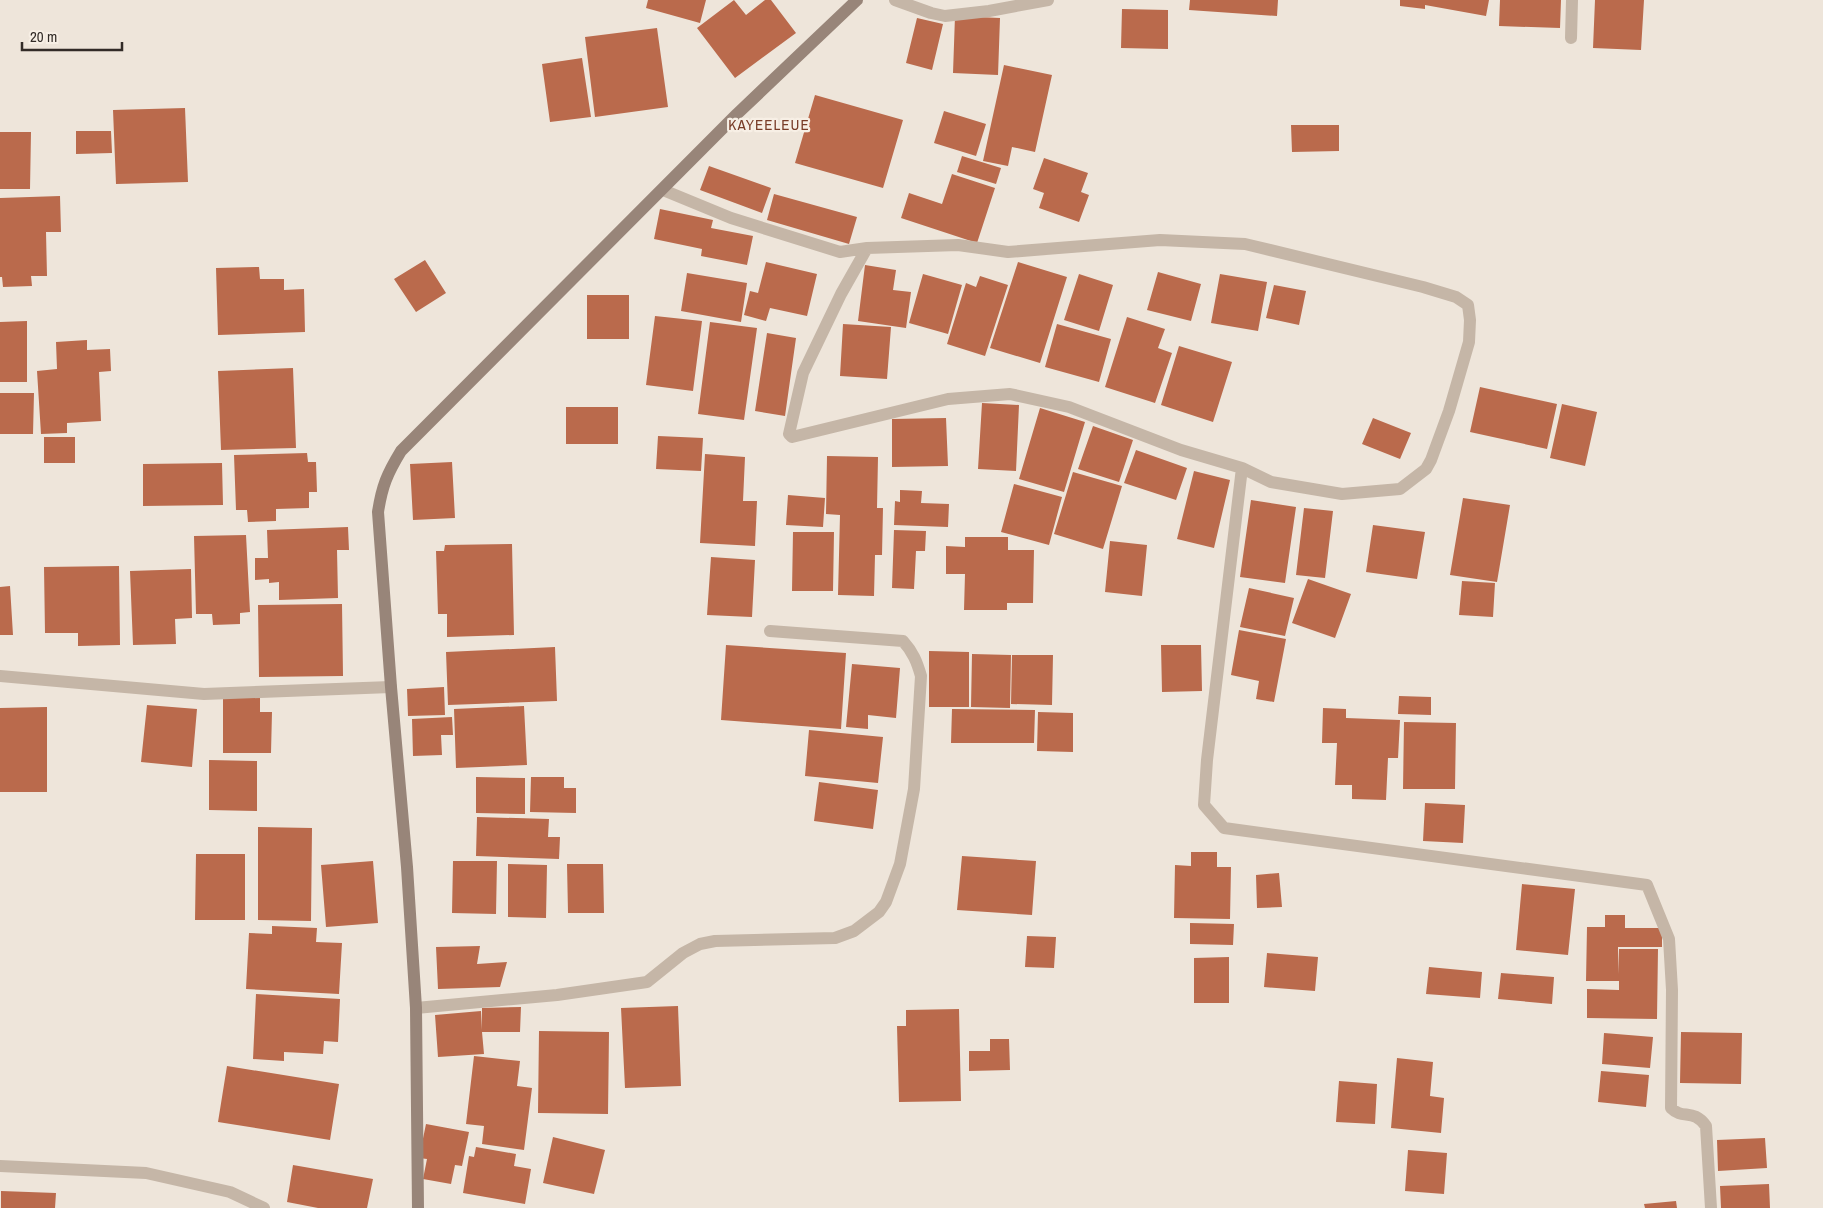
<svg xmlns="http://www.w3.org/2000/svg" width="1823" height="1208" viewBox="0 0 1823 1208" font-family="'Archivo Narrow',sans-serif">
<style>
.building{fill:#ba6a4c}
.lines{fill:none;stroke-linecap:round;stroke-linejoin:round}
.lane{stroke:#c5b6a7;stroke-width:12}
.street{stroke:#c5b6a7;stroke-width:12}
.secondary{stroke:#988579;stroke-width:12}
.labels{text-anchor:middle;stroke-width:4.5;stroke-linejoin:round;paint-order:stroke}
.quarter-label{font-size:15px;letter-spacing:1px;fill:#793d28;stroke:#f7efe5}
</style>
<rect width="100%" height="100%" fill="#eee5da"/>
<path class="building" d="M 648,0 L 706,0 L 700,23 L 646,8 Z
M 734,0 L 746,15 L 765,0 L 771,0 L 796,33 L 735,78 L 697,28 Z
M 1190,0 L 1278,0 L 1277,16 L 1189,10 Z
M 1400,0 L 1489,0 L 1486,16 L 1425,5 L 1425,9 L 1400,6 Z
M 1500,0 L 1561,0 L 1560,28 L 1499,26 Z
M 1595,0 L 1644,0 L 1641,50 L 1593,48 Z
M 1122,9 L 1168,10 L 1168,49 L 1121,48 Z
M 955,16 L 1000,18 L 998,75 L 953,73 Z
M 917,18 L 943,24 L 932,70 L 906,63 Z
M 657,28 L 668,107 L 595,117 L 585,37 Z
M 582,58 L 591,117 L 550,122 L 542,64 Z
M 1004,65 L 1052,75 L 1035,152 L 1012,147 L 1008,166 L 983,161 Z
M 815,95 L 903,120 L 883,188 L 795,163 Z
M 185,108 L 188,182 L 116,184 L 113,110 Z
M 944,111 L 986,124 L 976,156 L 934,143 Z
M 1291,125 L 1339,125 L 1339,151 L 1292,152 Z
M 76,131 L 111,131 L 112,153 L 76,154 Z
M 0,132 L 31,132 L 30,189 L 0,189 Z
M 962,156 L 1001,168 L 996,184 L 957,172 Z
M 1044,158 L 1088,173 L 1081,192 L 1089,195 L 1079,222 L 1039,208 L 1044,193 L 1033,189 Z
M 709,166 L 771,188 L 762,213 L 700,190 Z
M 952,174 L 995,188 L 977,243 L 901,218 L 909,193 L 942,204 Z
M 774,194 L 857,217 L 849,244 L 767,220 Z
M 60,196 L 61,232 L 46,232 L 47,276 L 31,276 L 32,286 L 3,287 L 2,277 L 0,277 L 0,198 Z
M 660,209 L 713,220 L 711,228 L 753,236 L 747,265 L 701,256 L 702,249 L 654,239 Z
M 425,260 L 446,293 L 416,312 L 394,279 Z
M 766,262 L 817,274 L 807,316 L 770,308 L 766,321 L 744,315 L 750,291 L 758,293 Z
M 1018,262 L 1067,277 L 1040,363 L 990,348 Z
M 865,265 L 896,270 L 893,290 L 911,292 L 906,328 L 858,321 Z
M 259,267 L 260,279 L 284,279 L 284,290 L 304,289 L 305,332 L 218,335 L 216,268 Z
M 1158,272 L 1201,284 L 1191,321 L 1147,310 Z
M 687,273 L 747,283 L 741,322 L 681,311 Z
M 923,274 L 962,285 L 948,334 L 909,323 Z
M 1079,274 L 1113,285 L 1099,331 L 1064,320 Z
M 1220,274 L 1267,282 L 1258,331 L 1211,323 Z
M 980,276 L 1008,285 L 985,356 L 947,344 L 966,283 L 976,287 Z
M 1274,285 L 1306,291 L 1299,325 L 1266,318 Z
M 587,295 L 629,295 L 629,339 L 587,339 Z
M 655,316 L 702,321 L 693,391 L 646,385 Z
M 1127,317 L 1165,329 L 1158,348 L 1172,353 L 1155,403 L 1105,387 Z
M 27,321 L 27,382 L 0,382 L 0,322 Z
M 710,322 L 757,328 L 744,420 L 698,414 Z
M 843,324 L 891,327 L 887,379 L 840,376 Z
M 1057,324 L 1111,339 L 1099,382 L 1045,367 Z
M 767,333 L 796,338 L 785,416 L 755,411 Z
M 87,340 L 87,350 L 110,349 L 111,371 L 99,372 L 101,421 L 67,423 L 67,433 L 41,434 L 37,371 L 57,369 L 56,342 Z
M 1179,346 L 1232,362 L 1213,422 L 1161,405 Z
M 293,368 L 296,448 L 221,450 L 218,371 Z
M 1480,387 L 1557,404 L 1547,449 L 1470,432 Z
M 0,393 L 34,393 L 33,434 L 0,434 Z
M 982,403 L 1019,405 L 1016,471 L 978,469 Z
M 1562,404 L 1597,412 L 1585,466 L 1550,458 Z
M 566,407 L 618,407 L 618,444 L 566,444 Z
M 1040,408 L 1085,422 L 1064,492 L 1019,479 Z
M 946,418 L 948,466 L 892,467 L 892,419 Z
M 1373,418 L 1411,433 L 1400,459 L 1362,444 Z
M 1093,426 L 1133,440 L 1119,482 L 1078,469 Z
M 658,436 L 703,438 L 701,471 L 656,469 Z
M 44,437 L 75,437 L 75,463 L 44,463 Z
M 1136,450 L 1187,468 L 1176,500 L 1124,483 Z
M 307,453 L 308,462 L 316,462 L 317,492 L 309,492 L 309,508 L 276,509 L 276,521 L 248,522 L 247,510 L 236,510 L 234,455 Z
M 705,454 L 745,457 L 743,501 L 757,501 L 755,546 L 700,543 Z
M 827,456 L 878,457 L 877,508 L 883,508 L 882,555 L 875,555 L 874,596 L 838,595 L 840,515 L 826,514 Z
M 452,462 L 455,518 L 413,520 L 410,464 Z
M 222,463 L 223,505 L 143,506 L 143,464 Z
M 1194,471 L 1230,480 L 1214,548 L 1177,539 Z
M 1073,472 L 1122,486 L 1103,549 L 1054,534 Z
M 1014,484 L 1062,497 L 1049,545 L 1001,532 Z
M 900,490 L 922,491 L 921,503 L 949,504 L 948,527 L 894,525 L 895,501 L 900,502 Z
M 788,495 L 825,498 L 823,527 L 786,525 Z
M 1463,498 L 1510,505 L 1497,582 L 1450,575 Z
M 1251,500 L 1296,507 L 1285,583 L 1240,577 Z
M 1304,508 L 1333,511 L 1325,578 L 1296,575 Z
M 1373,525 L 1425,532 L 1417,579 L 1366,572 Z
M 348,527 L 349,550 L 337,550 L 338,598 L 279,600 L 279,582 L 269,583 L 269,579 L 255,580 L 255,558 L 268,558 L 267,530 Z
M 894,530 L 926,531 L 925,551 L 916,551 L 914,589 L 892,588 Z
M 793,532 L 834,532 L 833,591 L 792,591 Z
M 246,535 L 250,612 L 240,613 L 240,624 L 213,625 L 212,614 L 196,614 L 194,536 Z
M 965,537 L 1008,537 L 1008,550 L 1034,550 L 1033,603 L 1007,603 L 1007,610 L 964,610 L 965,574 L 946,574 L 946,546 L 965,547 Z
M 1110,541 L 1147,545 L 1142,596 L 1105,592 Z
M 512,544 L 514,635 L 447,637 L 447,614 L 438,614 L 436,551 L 444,551 L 445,545 Z
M 711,557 L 755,560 L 752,617 L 707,615 Z
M 119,566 L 120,645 L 78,646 L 78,633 L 45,633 L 44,567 Z
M 191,569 L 192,618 L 175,619 L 176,644 L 133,645 L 130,571 Z
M 1308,579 L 1351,594 L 1335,638 L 1292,623 Z
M 1462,581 L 1495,583 L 1493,617 L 1459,615 Z
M 10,586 L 13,635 L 0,635 L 0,587 Z
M 1249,588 L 1294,598 L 1285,636 L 1240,627 Z
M 342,604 L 343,676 L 259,677 L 258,605 Z
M 1239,630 L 1286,639 L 1274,702 L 1256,699 L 1259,681 L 1231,675 Z
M 726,645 L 846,653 L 841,729 L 721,720 Z
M 1161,645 L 1201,645 L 1202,691 L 1162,692 Z
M 555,647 L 557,701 L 448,705 L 446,652 Z
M 929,651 L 969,652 L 969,707 L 929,707 Z
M 972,654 L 1011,655 L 1010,708 L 971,707 Z
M 1012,655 L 1053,655 L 1052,705 L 1011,704 Z
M 852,664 L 900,668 L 896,718 L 868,715 L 868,729 L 846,727 Z
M 444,687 L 445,715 L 408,716 L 407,689 Z
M 1399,696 L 1431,697 L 1431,715 L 1398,714 Z
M 223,698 L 260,698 L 260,712 L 272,712 L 271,753 L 223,753 Z
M 147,705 L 197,709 L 192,767 L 141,762 Z
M 524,706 L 527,765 L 456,768 L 454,709 Z
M 47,707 L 47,792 L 0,792 L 0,708 Z
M 1323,708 L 1346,709 L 1346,718 L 1400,720 L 1398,758 L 1388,758 L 1386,800 L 1352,799 L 1352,785 L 1335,785 L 1337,743 L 1322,743 Z
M 952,709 L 1035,710 L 1034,743 L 951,743 Z
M 1038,712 L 1073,713 L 1073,752 L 1037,751 Z
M 452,717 L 453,735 L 441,735 L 442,755 L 413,756 L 412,719 Z
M 1404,722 L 1456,723 L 1455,789 L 1403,789 Z
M 809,730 L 883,737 L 878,783 L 805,776 Z
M 209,760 L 257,761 L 257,811 L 209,810 Z
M 476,777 L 525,778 L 525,814 L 476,813 Z
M 531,777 L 564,777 L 564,788 L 576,788 L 576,813 L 530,812 Z
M 819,782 L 878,790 L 873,829 L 814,821 Z
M 1425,803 L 1465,805 L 1463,843 L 1423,841 Z
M 477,817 L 549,819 L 548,837 L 560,837 L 559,859 L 476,856 Z
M 258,827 L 312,828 L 311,921 L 258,920 Z
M 1191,852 L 1217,852 L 1217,867 L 1231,867 L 1230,919 L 1174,918 L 1175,865 L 1191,866 Z
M 196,854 L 245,854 L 245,920 L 195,920 Z
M 962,856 L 1036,861 L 1032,915 L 957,910 Z
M 373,861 L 378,923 L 326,927 L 321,865 Z
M 453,861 L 497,861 L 496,914 L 452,913 Z
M 508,864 L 547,865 L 546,918 L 508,917 Z
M 567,864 L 603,864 L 604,913 L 568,913 Z
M 1279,873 L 1282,907 L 1257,908 L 1256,875 Z
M 1522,884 L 1575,889 L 1568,955 L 1516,950 Z
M 1605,915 L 1625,915 L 1625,928 L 1662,928 L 1662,947 L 1618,947 L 1618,974 L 1619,949 L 1658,949 L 1657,1019 L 1587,1018 L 1587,989 L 1619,990 L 1619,981 L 1586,981 L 1587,927 L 1605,927 Z
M 1190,923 L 1234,924 L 1233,945 L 1190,944 Z
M 272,926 L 317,928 L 316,942 L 342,943 L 339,994 L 246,989 L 249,933 L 272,934 Z
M 1027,936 L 1056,937 L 1054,968 L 1025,967 Z
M 480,946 L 477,964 L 507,962 L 500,987 L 438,989 L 436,947 Z
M 1267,953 L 1318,957 L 1315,991 L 1264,987 Z
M 1229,957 L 1229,1003 L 1194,1003 L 1194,958 Z
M 1429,967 L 1482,972 L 1480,998 L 1426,994 Z
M 1501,973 L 1554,977 L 1552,1004 L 1498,999 Z
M 256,994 L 340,999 L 338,1042 L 324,1041 L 323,1054 L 284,1052 L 284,1061 L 253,1059 Z
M 678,1006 L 681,1086 L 625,1088 L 621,1008 Z
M 521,1007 L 520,1032 L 482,1032 L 484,1054 L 438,1057 L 435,1015 L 481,1011 L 482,1030 L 482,1008 Z
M 959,1009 L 961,1101 L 899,1102 L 897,1026 L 906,1026 L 906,1010 Z
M 539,1031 L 609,1032 L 608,1114 L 538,1113 Z
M 1681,1032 L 1742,1033 L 1741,1084 L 1680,1083 Z
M 1604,1033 L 1653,1037 L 1650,1068 L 1602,1064 Z
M 990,1039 L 1009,1039 L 1010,1070 L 969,1071 L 969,1051 L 990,1051 Z
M 474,1056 L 520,1061 L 517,1086 L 532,1088 L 524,1150 L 482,1144 L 484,1126 L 466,1124 Z
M 1397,1058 L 1433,1062 L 1430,1096 L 1444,1098 L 1441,1133 L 1391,1128 Z
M 227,1066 L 339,1084 L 330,1140 L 218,1122 Z
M 1601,1071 L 1649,1075 L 1646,1107 L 1598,1102 Z
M 1339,1081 L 1377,1084 L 1375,1124 L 1336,1122 Z
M 426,1124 L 469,1132 L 462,1166 L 455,1165 L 451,1184 L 423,1179 L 427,1159 L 419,1158 Z
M 553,1137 L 605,1150 L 594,1194 L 543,1183 Z
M 1765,1138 L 1767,1168 L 1718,1171 L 1717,1140 Z
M 476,1147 L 516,1154 L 514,1166 L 531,1169 L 525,1204 L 463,1193 L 469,1156 L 474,1157 Z
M 1408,1150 L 1447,1153 L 1444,1194 L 1405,1191 Z
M 293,1165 L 373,1179 L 367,1208 L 318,1208 L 287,1202 Z
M 1769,1184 L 1770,1208 L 1721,1208 L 1720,1186 Z
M 1,1191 L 56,1193 L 55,1208 L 1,1208 Z
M 1676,1201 L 1677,1208 L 1645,1208 L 1644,1204 Z"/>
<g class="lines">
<path class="lane" d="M 895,0 L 931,13 L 945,16 L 989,11 L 1048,0"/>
<path class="street" d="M 1571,38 L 1572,0
M 663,190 L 731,218 L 840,252 L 867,248 L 958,245 L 1008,252 L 1160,240 L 1245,244 L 1423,287 L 1456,297 L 1468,305 L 1470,320 L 1469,342 L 1449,411 L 1431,460 L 1426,469 L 1400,489 L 1342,494 L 1271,482 L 1242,468 L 1181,450 L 1069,407 L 1010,394 L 948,399 L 792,437 L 789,434 L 803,373 L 841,294 L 867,248
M 1242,468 L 1207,760 L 1204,805 L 1224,828 L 1647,885 L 1669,939 L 1672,990 L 1671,1108 C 1683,1120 1693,1108 1706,1126 L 1711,1208
M 0,676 L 204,694 L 391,687
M 416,1008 L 557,995 L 647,982 L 683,953 L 700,944 L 715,941 L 835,938 L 854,931 L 879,912 L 886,902 L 900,864 L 914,789 L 921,676 C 917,662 913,652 903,641 L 770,631
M 0,1166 L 146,1173 L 230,1192 L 264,1208"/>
<path class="secondary" d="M 418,1208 L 416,1008 L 407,867 L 391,687 L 378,512 C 382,486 387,474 401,451 L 737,114 L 857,0"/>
</g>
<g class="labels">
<g class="quarter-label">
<text x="769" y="130">KAYEELEUE</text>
</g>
</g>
<path d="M22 42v8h100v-8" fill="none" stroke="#322b27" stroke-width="2.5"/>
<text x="30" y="42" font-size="15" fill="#322b27" stroke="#f7efe5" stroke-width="4" paint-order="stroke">20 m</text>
</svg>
